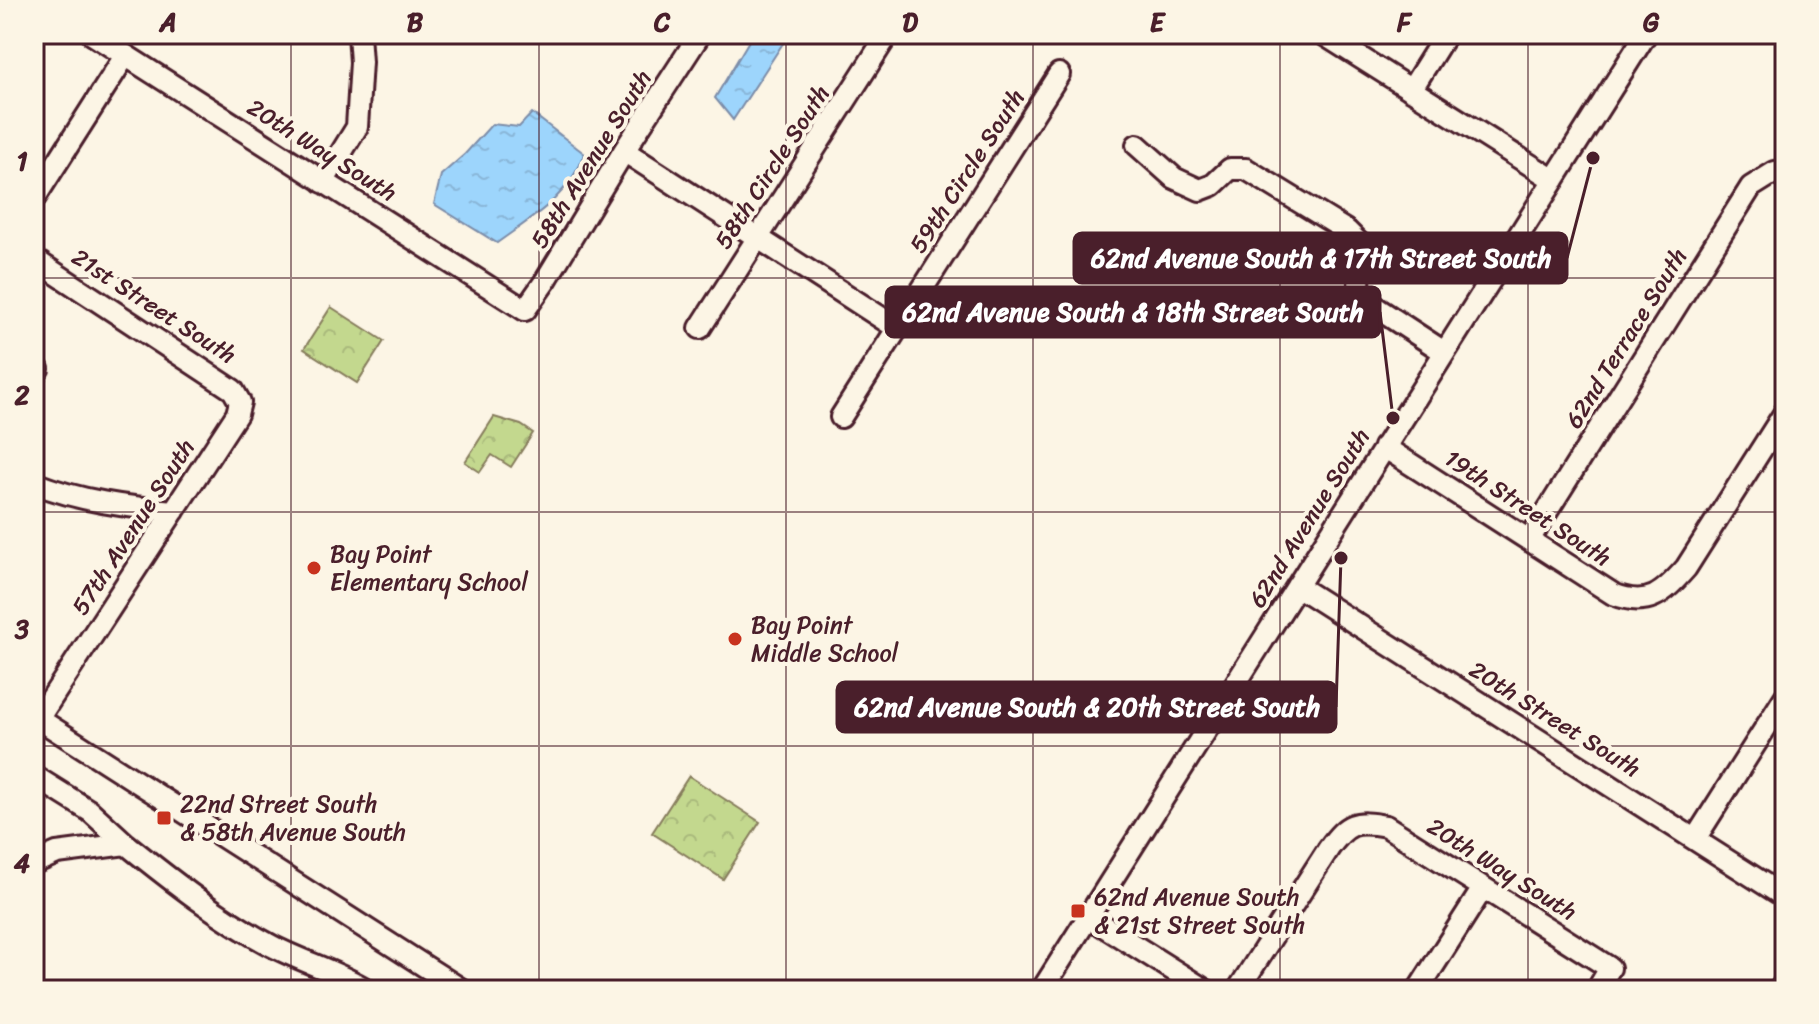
<svg xmlns="http://www.w3.org/2000/svg" width="1819" height="1024" viewBox="0 0 1819 1024" font-family="Sriracha,sans-serif">
<style>
.park{fill:url(#park-crowns);stroke:#867c5c;stroke-width:2}
.water{fill:url(#water-ripples);stroke:#7c8ca8;stroke-width:2}
.lines{fill:none;stroke-linecap:round;stroke-linejoin:round}
.minor-casing{stroke:#4a1f2b;stroke-width:26}
.minor{stroke:#fcf5e5;stroke-width:20}
.grid{fill:none;stroke:#4a1f2b;stroke-width:2;stroke-opacity:0.55}
.poi-dot{fill:#c8321e;stroke:#fcf5e5;stroke-width:3}
.labels{text-anchor:middle;stroke-width:8;stroke-linejoin:round;paint-order:stroke}
.street-label{font-size:24px;fill:#4a1f2b;stroke:#fcf5e5}
.poi-label{font-size:24px;fill:#4a1f2b;stroke:#fcf5e5;text-anchor:start}
.leader{fill:none;stroke:#4a1f2b;stroke-width:3}
.callout-dot{fill:#4a1f2b;stroke:#fcf5e5;stroke-width:3}
.callout{fill:#4a1f2b;stroke:#4a1f2b;stroke-width:3}
.callout-label{font-size:26px;text-anchor:middle;font-weight:bold;fill:#fff}
.neatline{fill:none;stroke:#4a1f2b;stroke-width:3}
.grid-label{font-size:26px;text-anchor:middle;font-weight:bold;fill:#4a1f2b}
</style>
<defs>
<pattern id="park-crowns" width="20" height="18" patternUnits="userSpaceOnUse" patternTransform="scale(2)"><rect width="20" height="18" fill="#c3d88e"/><path d="M2 6a3 3 0 1 1 6 0M12 15a3 3 0 1 1 6 0" fill="none" stroke="#a9b97b"/></pattern>
<pattern id="water-ripples" width="26" height="14" patternUnits="userSpaceOnUse" patternTransform="scale(2)"><rect width="26" height="14" fill="#9dd5fc"/><path d="M2 4q2-2 4 0t4 0M15 11q2-2 4 0t4 0" fill="none" stroke="#89b6d8"/></pattern>
</defs>
<rect width="100%" height="100%" fill="#fcf5e5"/>
<filter id="ink" filterUnits="userSpaceOnUse"><feTurbulence type="fractalNoise" baseFrequency=".0125" numOctaves="2"/><feDisplacementMap in="SourceGraphic" scale="16" xChannelSelector="R" yChannelSelector="G"/><feConvolveMatrix kernelMatrix="1 2 1 2 8 2 1 2 1" color-interpolation-filters="sRGB"/></filter>
<g filter="url(#ink)">
<path class="park" d="M 331,307 L 384,341 L 357,383 L 304,349 Z
M 494,417 L 521,425 L 533,433 L 511,467 L 492,455 L 480,472 L 465,462 Z
M 689,776 L 760,822 L 723,879 L 652,833 Z"/>
<path class="water" d="M 753,34 L 789,34 L 733,120 L 715,98 Z
M 532,113 L 585,154 C 567,198 534,216 497,243 L 434,204 L 441,175 L 465,154 L 492,124 L 519,127 Z"/>
<g class="lines">
<g class="minor-casing">
<path id="minor" d="M 92,34 L 525,310 L 546,280 L 624,151 L 700,34
M 1323,34 L 1554,180
M 1411,90 L 1446,34
M 1137,145 L 1174,178 L 1200,190 L 1213,185 L 1230,169 L 1246,169 L 1347,231 L 1360,244 L 1359,293 L 1366,301 L 1444,352
M 624,151 L 897,328
M 323,182 L 357,127 L 361,62 L 359,34
M 34,199 L 125,56
M 34,259 L 233,390 L 240,402 L 237,414 L 38,719
M 700,328 L 888,34
M 34,375 L 38,369
M 841,417 L 1059,74
M 1384,447 L 1613,594 C 1648,608 1663,594 1686,568 L 1785,412
M 34,483 C 80,501 126,507 174,511
M 1529,540 L 1751,187 L 1775,172 L 1785,170
M 1297,586 L 1785,897
M 34,716 L 462,990
M 34,776 L 90,811 L 126,844
M 1695,839 L 1785,697
M 34,863 L 57,853 L 126,844 C 172,881 219,918 272,946 C 303,962 338,972 367,990
M 1089,917 L 1205,990
M 1042,990 L 1646,34
M 1238,990 L 1329,848 C 1347,823 1355,820 1386,826 L 1610,968 L 1597,990
M 1418,990 L 1483,888
M 1780,990 L 1785,982"/>
</g>
<use href="#minor" class="minor"/>
</g>
</g>
<path class="grid" d="M 291,34 L 291,990M 539,34 L 539,990M 786,34 L 786,990M 1033,34 L 1033,990M 1280,34 L 1280,990M 1528,34 L 1528,990M 34,278 L 1785,278M 34,512 L 1785,512M 34,746 L 1785,746"/>
<g class="poi-dot">
<circle cx="314" cy="568" r="8"/>
<circle cx="735" cy="639" r="8"/>
<rect x="156" y="810" width="16" height="16" rx="4"/>
<rect x="1070" y="903" width="16" height="16" rx="4"/>
</g>
<g class="labels">
<g class="street-label">
<text transform="translate(322 150) rotate(32)" y="8">20th Way South</text>
<text transform="translate(591 159) rotate(-58)" y="8">58th Avenue South</text>
<text transform="translate(772 167) rotate(-57)" y="8">58th Circle South</text>
<text transform="translate(967 171) rotate(-57)" y="8">59th Circle South</text>
<text transform="translate(154 306) rotate(33)" y="8">21st Street South</text>
<text transform="translate(1626 338) rotate(-58)" y="8">62nd Terrace South</text>
<text transform="translate(1528 508) rotate(33)" y="8">19th Street South</text>
<text transform="translate(1309 518) rotate(-58)" y="8">62nd Avenue South</text>
<text transform="translate(133 527) rotate(-57)" y="8">57th Avenue South</text>
<text transform="translate(1555 719) rotate(32)" y="8">20th Street South</text>
<text transform="translate(1502 869) rotate(32)" y="8">20th Way South</text>
</g>
<g class="poi-label">
<text x="330" y="562">Bay Point<tspan x="330" dy="28">Elementary School</tspan></text>
<text x="751" y="633">Bay Point<tspan x="751" dy="28">Middle School</tspan></text>
<text x="180" y="812">22nd Street South<tspan x="180" dy="28">&amp; 58th Avenue South</tspan></text>
<text x="1094" y="905">62nd Avenue South<tspan x="1094" dy="28">&amp; 21st Street South</tspan></text>
</g>
</g>
<path class="leader" d="M1593 158L1567 258M1393 418L1380 312M1341 558L1336 707"/>
<g class="callout-dot">
<circle cx="1593" cy="158" r="8"/>
<circle cx="1393" cy="418" r="8"/>
<circle cx="1341" cy="558" r="8"/>
</g>
<g class="callout">
<rect x="1074" y="233" width="493" height="50" rx="8"/>
<rect x="886" y="287" width="494" height="50" rx="8"/>
<rect x="837" y="682" width="499" height="50" rx="8"/>
</g>
<g class="callout-label">
<text x="1321" y="267">62nd Avenue South &amp; 17th Street South</text>
<text x="1133" y="321">62nd Avenue South &amp; 18th Street South</text>
<text x="1087" y="716">62nd Avenue South &amp; 20th Street South</text>
</g>
<rect width="1819" height="1024" fill="none" stroke="#fcf5e5" stroke-width="88"/>
<rect x="44" y="44" width="1731" height="936" class="neatline"/>
<g class="grid-label">
<text x="168" y="31">A</text>
<text x="415" y="31">B</text>
<text x="662" y="31">C</text>
<text x="910" y="31">D</text>
<text x="1157" y="31">E</text>
<text x="1404" y="31">F</text>
<text x="1651" y="31">G</text>
<text x="22" y="170">1</text>
<text x="22" y="404">2</text>
<text x="22" y="638">3</text>
<text x="22" y="872">4</text>
</g>
</svg>
